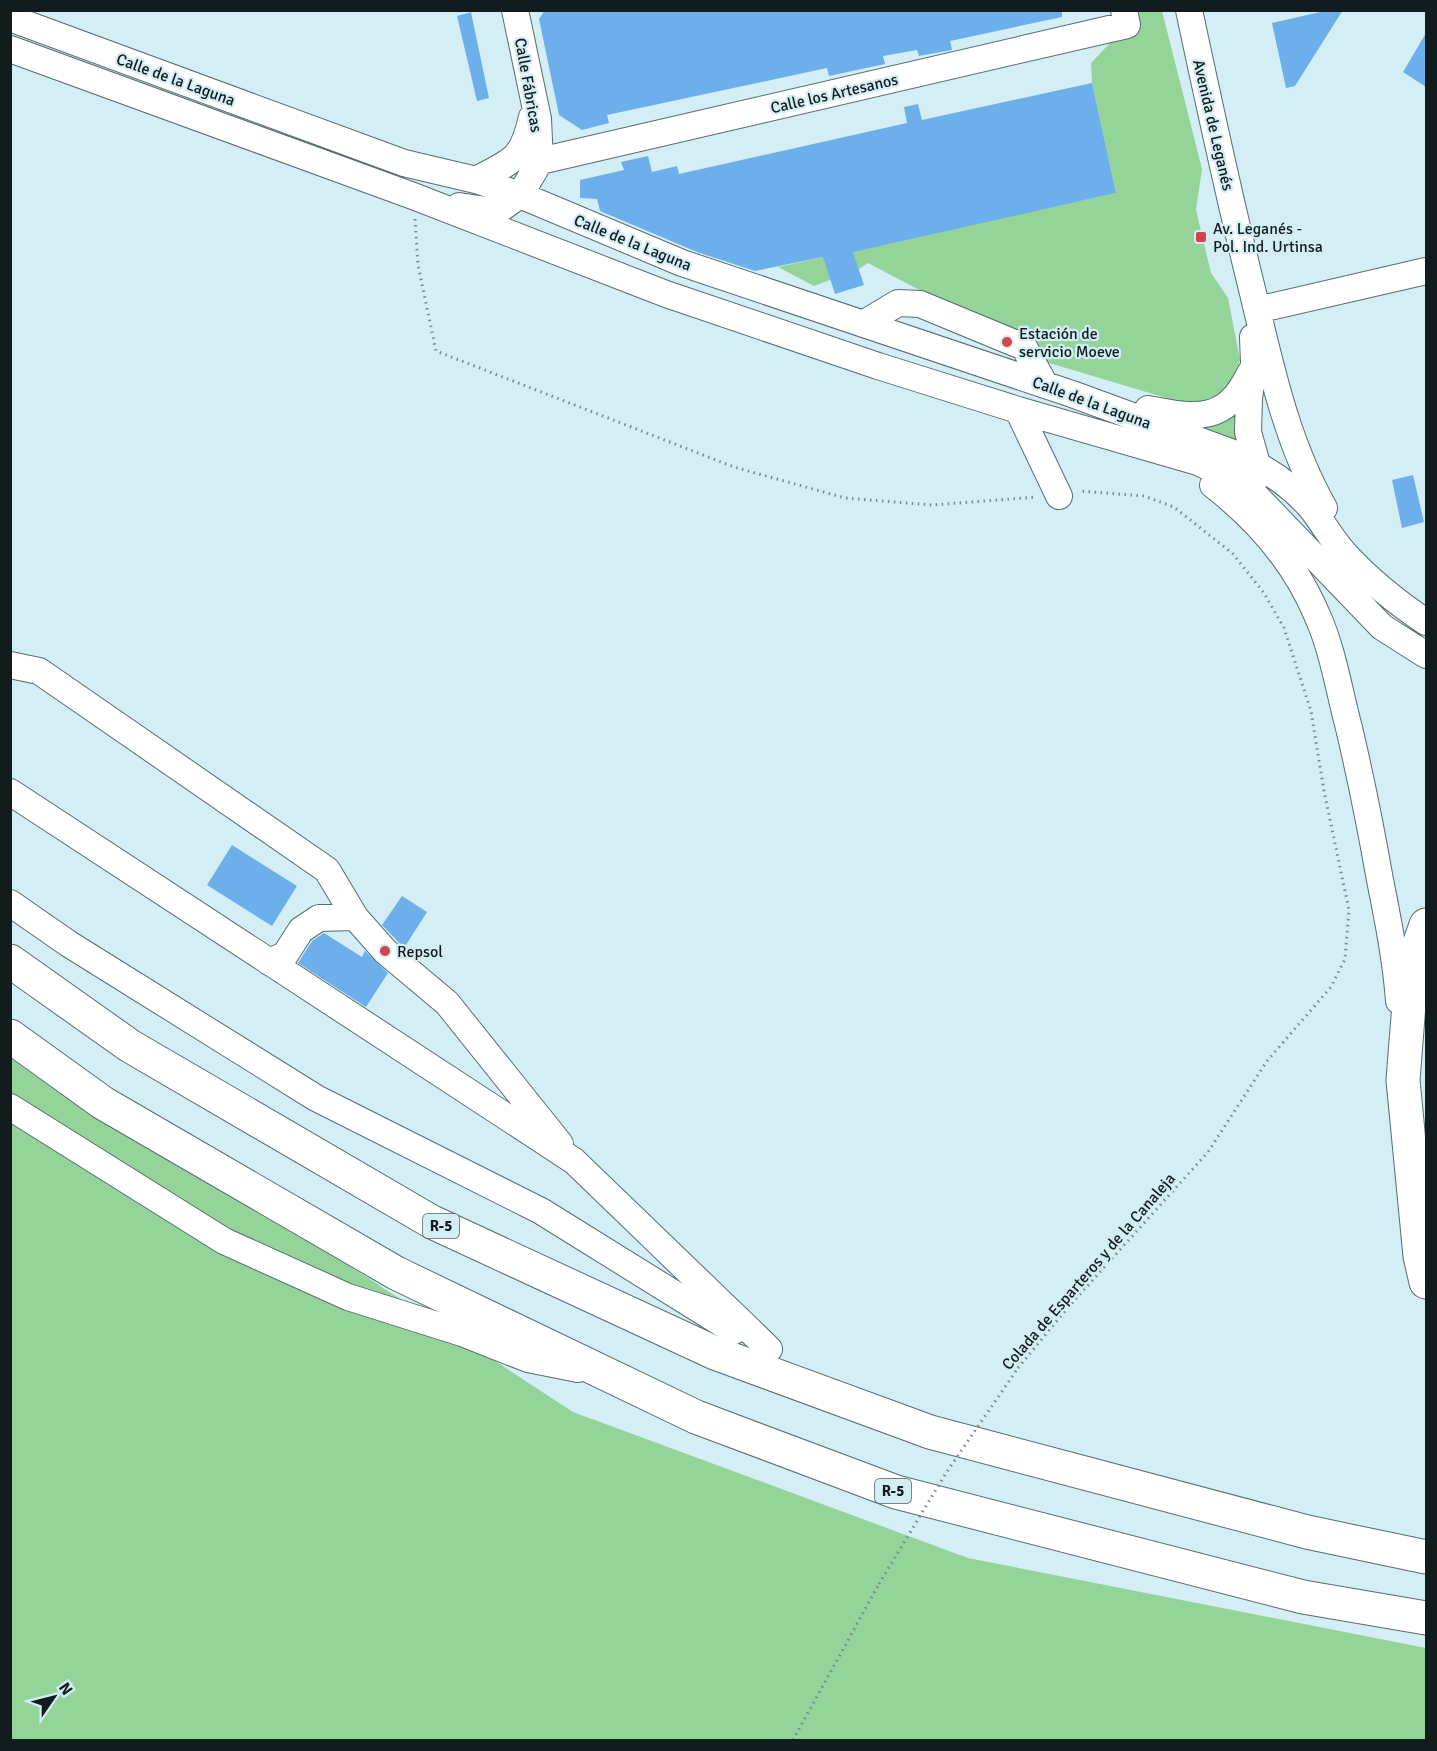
<svg xmlns="http://www.w3.org/2000/svg" width="1437" height="1751" viewBox="0 0 1437 1751" font-family="Signika,sans-serif">
<style>
.green{fill:#94d499}
.building{fill:#6dafea}
.lines{fill:none;stroke-linecap:round;stroke-linejoin:round}
.minor-casing{stroke:#556d73;stroke-width:28}
.highway-casing{stroke:#556d73;stroke-width:35}
.path{stroke:#76898d;stroke-width:3;stroke-dasharray:1.5 4.5;stroke-linecap:butt}
.minor{stroke:#fff;stroke-width:26}
.highway{stroke:#fff;stroke-width:33}
.path-bridge{stroke:#76898d;stroke-width:3;stroke-dasharray:1.5 4.5;stroke-linecap:butt}
.poi-dot{fill:#d4444d;stroke:#d3eef4;stroke-width:2}
.labels{text-anchor:middle;stroke-width:4.5;stroke-linejoin:round;paint-order:stroke}
.shield{fill:#d3eef4;stroke:#4c5b5e;stroke-width:1.5}
.shield-label{font-size:15px;font-weight:bold;fill:#121c1e}
.street-label{font-size:16px;fill:#121c1e;stroke:#d3eef4}
.poi-label{font-size:16px;fill:#121c1e;stroke:#d3eef4;text-anchor:start}
</style>
<rect width="100%" height="100%" fill="#d3eef4"/>
<path class="green" d="M 1133,11 L 1162,11 L 1202,169 L 1196,210 L 1211,273 L 1228,298 L 1240,360 L 1227,390 L 1193,406 L 1036,359 L 1021,331 L 946,304 L 868,263 L 859,269 L 814,286 L 778,267 L 1116,193 L 1092,83 L 1091,63 L 1127,25 Z
M 1239,407 L 1242,451 L 1186,427 Z
M 10,1044 L 573,1412 L 968,1558 L 1426,1648 L 1426,1740 L 11,1740 Z"/>
<path class="building" d="M 545,10 L 1062,10 L 1062,17 L 950,41 L 952,50 L 919,56 L 917,50 L 883,56 L 885,64 L 829,76 L 827,68 L 607,115 L 609,123 L 582,130 L 559,115 L 539,19 Z
M 1329,10 L 1343,10 L 1295,86 L 1286,88 L 1272,23 Z
M 471,12 L 489,98 L 477,101 L 457,16 Z
M 1426,33 L 1426,87 L 1403,72 Z
M 1092,83 L 1116,193 L 853,252 L 864,285 L 835,294 L 823,257 L 755,271 L 697,252 L 600,211 L 597,199 L 580,198 L 580,180 L 624,170 L 621,162 L 648,156 L 652,172 L 677,166 L 679,174 L 907,123 L 904,107 L 918,104 L 922,120 Z
M 1413,475 L 1424,522 L 1402,528 L 1392,480 Z
M 232,845 L 297,886 L 272,926 L 207,885 Z
M 402,896 L 427,912 L 404,948 L 382,925 Z
M 324,933 L 362,957 L 365,951 L 388,973 L 366,1007 L 298,963 L 312,941 Z"/>
<g class="lines">
<g class="minor-casing">
<path id="minor" d="M 1189,10 C 1209,104 1229,197 1252,289 C 1270,364 1286,441 1324,508
M 10,18 L 404,163 L 476,180 L 520,195 L 682,263 L 1072,394 L 1233,453 C 1262,466 1291,484 1312,509 C 1323,523 1332,540 1345,554 C 1369,580 1396,602 1426,622
M 10,49 L 413,196 L 666,294 L 878,366 L 1018,410 L 1198,462 L 1233,479 L 1254,494 L 1382,627 L 1426,655
M 540,161 L 1127,25 L 1124,10
M 476,180 C 513,160 522,161 532,117
M 459,206 L 486,210 L 503,207 L 520,195 L 540,161 L 538,119 L 515,10
M 1257,310 L 1426,271
M 863,324 L 898,303 L 920,304 L 1024,347 L 1045,385
M 1253,337 L 1254,364 L 1249,398 L 1248,432 L 1257,464 L 1262,474
M 1148,409 C 1196,418 1226,424 1250,373
M 1018,410 L 1059,496
M 1213,485 C 1257,519 1295,563 1317,615 C 1333,650 1339,691 1349,728 C 1361,779 1371,829 1380,880 C 1388,920 1396,960 1399,1001
M 10,665 L 39,671 L 327,870 L 355,917 L 385,951 L 447,1003 L 560,1144
M 10,792 L 574,1161 L 769,1349
M 10,903 L 69,944 L 316,1098 L 541,1211 L 734,1331
M 269,962 L 285,955 L 301,930 L 319,918 L 355,917
M 10,1107 L 224,1241 L 348,1297 L 462,1333 L 528,1359 L 578,1369"/>
</g>
<g class="highway-casing">
<path id="highway" d="M 1426,925 L 1416,954 L 1411,979 L 1403,1080 L 1420,1256 L 1426,1282
M 10,961 L 130,1046 L 432,1222 L 715,1353 L 930,1432 L 1307,1532 L 1426,1557
M 10,1036 L 103,1103 L 396,1273 L 696,1417 L 896,1492 L 1303,1597 L 1426,1618"/>
</g>
<path class="path" d="M 415,219 L 418,265 L 436,351 L 734,467 L 845,498 L 932,505 L 1037,497
M 1018,1368 L 1065,1311 L 1208,1152 L 1267,1061 L 1331,987 L 1345,959 L 1349,910 L 1324,791 L 1311,711 L 1284,628 L 1264,593 L 1233,554 L 1174,507 L 1144,496 L 1079,491
M 793,1740 L 879,1584"/>
<use href="#minor" class="minor"/>
<use href="#highway" class="highway"/>
<path class="path-bridge" d="M 879,1584 L 946,1473 L 1018,1368"/>
</g>
<g class="poi-dot">
<rect x="1195" y="231" width="12" height="12" rx="3"/>
<circle cx="1007" cy="342" r="6"/>
<circle cx="385" cy="951" r="6"/>
</g>
<g class="labels">
<g class="shield">
<rect x="423" y="1214" width="36" height="24" rx="4.5"/>
<rect x="875" y="1479" width="36" height="24" rx="4.5"/>
</g>
<g class="shield-label">
<text x="441" y="1231">R-5</text>
<text x="893" y="1496">R-5</text>
</g>
<g class="street-label">
<text transform="translate(176 79) rotate(20)" y="6">Calle de la Laguna</text>
<text transform="translate(529 85) rotate(80)" y="6">Calle Fábricas</text>
<text transform="translate(834 93) rotate(-13)" y="6">Calle los Artesanos</text>
<text transform="translate(1214 125) rotate(77)" y="6">Avenida de Leganés</text>
<text transform="translate(633 242) rotate(22)" y="6">Calle de la Laguna</text>
<text transform="translate(1092 402) rotate(20)" y="6">Calle de la Laguna</text>
<text transform="translate(1088 1271) rotate(-49)" y="6">Colada de Esparteros y de la Canaleja</text>
</g>
<g class="poi-label">
<text x="1213" y="234">Av. Leganés -<tspan x="1213" dy="18">Pol. Ind. Urtinsa</tspan></text>
<text x="1019" y="339">Estación de<tspan x="1019" dy="18">servicio Moeve</tspan></text>
<text x="397" y="957">Repsol</text>
</g>
</g>
<rect width="1437" height="1751" fill="none" stroke="#121c1e" stroke-width="24"/>
<g transform="translate(54 1697) rotate(55)" stroke="#d3eef4" stroke-width="4.5" paint-order="stroke">
<path d="M0-4.5L10 22L0 15L-10 22Z" fill="#121c1e"/>
<text y="-9" font-size="16" font-weight="bold" text-anchor="middle" fill="#121c1e">N</text>
</g>
</svg>
